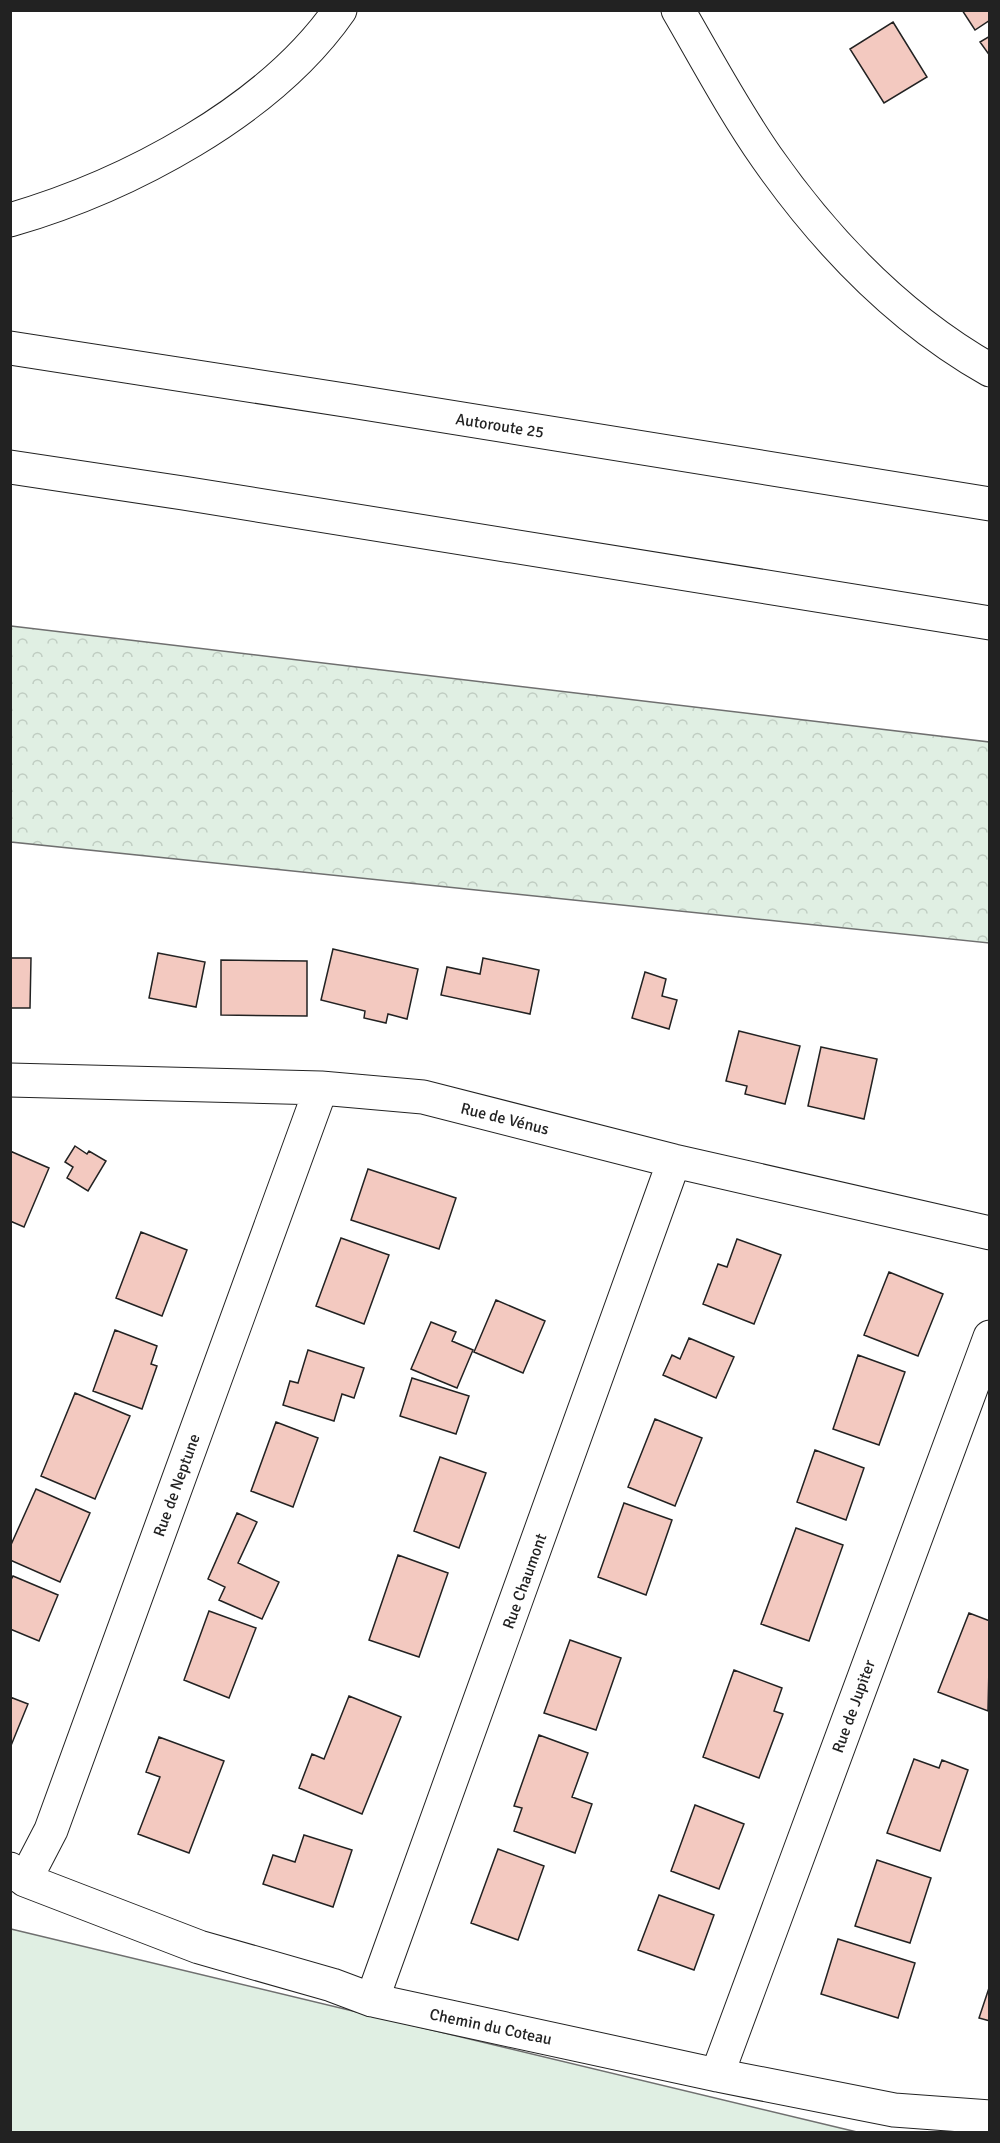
<svg xmlns="http://www.w3.org/2000/svg" width="1000" height="2143" viewBox="0 0 1000 2143" font-family="Signika,sans-serif">
<style>
.green{fill:#e0efe3;stroke:#6f6f6f;stroke-width:1.5}
.forest{fill:url(#forest-crowns);stroke:#6f6f6f;stroke-width:1.5}
.building{fill:#f3c9c0;stroke:#222;stroke-width:1.5}
.lines{fill:none;stroke-linecap:round;stroke-linejoin:round}
.minor-casing{stroke:#222;stroke-width:35}
.highway-casing{stroke:#222;stroke-width:35}
.minor{stroke:#fff;stroke-width:33}
.highway{stroke:#fff;stroke-width:33}
.labels{text-anchor:middle;stroke-width:4.5;stroke-linejoin:round;paint-order:stroke}
.street-label{font-size:16px;fill:#222;stroke:#fff}
</style>
<defs>
<pattern id="forest-crowns" width="20" height="18" patternUnits="userSpaceOnUse" patternTransform="scale(1.5)"><rect width="20" height="18" fill="#e0efe3"/><path d="M2 6a3 3 0 1 1 6 0M12 15a3 3 0 1 1 6 0" fill="none" stroke="#c0cdc2"/></pattern>
</defs>
<rect width="100%" height="100%" fill="#fff"/>
<path class="green" d="M 11,1929 L 857,2132 L 11,2132 Z"/>
<path class="forest" d="M 11,626 L 989,742 L 989,943 L 11,842 Z"/>
<path class="building" d="M 962,10 L 990,10 L 990,20 L 975,30 Z
M 893,22 L 927,77 L 884,103 L 850,49 Z
M 990,36 L 990,56 L 980,42 Z
M 333,949 L 418,969 L 407,1019 L 388,1014 L 386,1023 L 364,1018 L 365,1011 L 321,1000 Z
M 158,953 L 205,962 L 196,1007 L 149,998 Z
M 10,958 L 31,958 L 30,1008 L 10,1008 Z
M 483,958 L 539,970 L 530,1014 L 441,995 L 447,967 L 480,974 Z
M 221,960 L 307,961 L 307,1016 L 221,1015 Z
M 645,972 L 666,979 L 662,996 L 677,1000 L 669,1029 L 632,1018 Z
M 739,1031 L 800,1046 L 785,1104 L 745,1094 L 747,1086 L 726,1081 Z
M 821,1047 L 877,1059 L 864,1119 L 808,1106 Z
M 75,1146 L 87,1154 L 89,1151 L 106,1161 L 88,1191 L 67,1178 L 73,1167 L 65,1162 Z
M 10,1151 L 49,1168 L 24,1227 L 10,1221 Z
M 368,1169 L 456,1198 L 439,1249 L 351,1220 Z
M 141,1232 L 187,1250 L 162,1316 L 116,1298 Z
M 341,1238 L 389,1255 L 364,1324 L 316,1306 Z
M 737,1239 L 781,1255 L 754,1324 L 703,1304 L 718,1264 L 727,1267 Z
M 889,1272 L 943,1294 L 918,1356 L 864,1335 Z
M 496,1300 L 545,1321 L 523,1373 L 474,1352 Z
M 431,1322 L 456,1332 L 452,1341 L 473,1350 L 457,1388 L 411,1369 Z
M 115,1330 L 157,1346 L 151,1364 L 157,1366 L 142,1409 L 93,1391 Z
M 689,1338 L 734,1357 L 716,1398 L 663,1375 L 672,1355 L 680,1359 Z
M 308,1350 L 364,1368 L 354,1398 L 342,1394 L 334,1421 L 283,1405 L 290,1381 L 298,1383 Z
M 858,1355 L 905,1372 L 879,1445 L 833,1429 Z
M 412,1378 L 469,1396 L 456,1434 L 400,1416 Z
M 75,1393 L 130,1416 L 95,1499 L 41,1476 Z
M 655,1419 L 702,1438 L 675,1506 L 628,1487 Z
M 276,1422 L 318,1438 L 293,1507 L 251,1491 Z
M 815,1450 L 864,1468 L 846,1520 L 797,1502 Z
M 440,1457 L 486,1473 L 459,1548 L 414,1531 Z
M 36,1489 L 90,1513 L 60,1582 L 10,1560 L 10,1547 Z
M 624,1503 L 672,1520 L 646,1595 L 598,1577 Z
M 237,1513 L 257,1522 L 238,1563 L 279,1582 L 262,1619 L 219,1600 L 225,1587 L 208,1579 Z
M 796,1528 L 843,1545 L 809,1641 L 761,1624 Z
M 398,1555 L 448,1573 L 419,1657 L 369,1640 Z
M 13,1576 L 58,1595 L 39,1641 L 10,1629 L 10,1582 Z
M 209,1611 L 256,1628 L 229,1698 L 184,1680 Z
M 969,1613 L 990,1621 L 988,1711 L 938,1692 Z
M 570,1640 L 621,1658 L 596,1730 L 544,1713 Z
M 734,1670 L 782,1688 L 774,1711 L 783,1714 L 759,1778 L 703,1757 Z
M 349,1696 L 401,1717 L 362,1814 L 299,1788 L 312,1754 L 324,1759 Z
M 10,1697 L 28,1704 L 10,1748 Z
M 539,1735 L 588,1753 L 572,1797 L 592,1804 L 575,1853 L 514,1831 L 522,1808 L 514,1806 Z
M 159,1737 L 224,1761 L 189,1853 L 138,1834 L 160,1777 L 146,1772 Z
M 914,1759 L 939,1768 L 942,1760 L 968,1770 L 940,1851 L 887,1833 Z
M 695,1805 L 744,1824 L 719,1889 L 671,1871 Z
M 304,1835 L 352,1850 L 333,1907 L 263,1884 L 273,1855 L 295,1862 Z
M 498,1849 L 544,1866 L 518,1940 L 471,1923 Z
M 877,1860 L 931,1878 L 910,1943 L 855,1926 Z
M 659,1895 L 714,1915 L 694,1970 L 638,1950 Z
M 838,1939 L 915,1963 L 898,2018 L 821,1994 Z
M 990,1985 L 990,2021 L 979,2018 Z"/>
<g class="lines">
<g class="minor-casing">
<path id="minor" d="M 10,1080 L 321,1088 L 423,1097 L 674,1161 L 990,1233
M 10,1869 L 25,1880 L 199,1947 L 332,1985 L 372,2000 L 717,2075 L 894,2110 L 990,2117
M 25,1880 L 51,1830 L 321,1088
M 372,2000 L 674,1161
M 717,2075 L 990,1337"/>
</g>
<g class="highway-casing">
<path id="highway" d="M 678,10 C 707,60 734,111 767,158 C 826,242 900,319 990,370
M 10,220 C 127,186 269,112 340,10
M 10,348 L 351,401 L 990,504
M 10,467 L 183,493 L 990,623"/>
</g>
<use href="#minor" class="minor"/>
<use href="#highway" class="highway"/>
</g>
<g class="labels">
<g class="street-label">
<text transform="translate(500 425) rotate(9)" y="6">Autoroute 25</text>
<text transform="translate(505 1118) rotate(14)" y="6">Rue de Vénus</text>
<text transform="translate(176 1485) rotate(-70)" y="6">Rue de Neptune</text>
<text transform="translate(524 1581) rotate(-70)" y="6">Rue Chaumont</text>
<text transform="translate(853 1706) rotate(-70)" y="6">Rue de Jupiter</text>
<text transform="translate(491 2026) rotate(12)" y="6">Chemin du Coteau</text>
</g>
</g>
<rect width="1000" height="2143" fill="none" stroke="#222222" stroke-width="24"/>
</svg>
